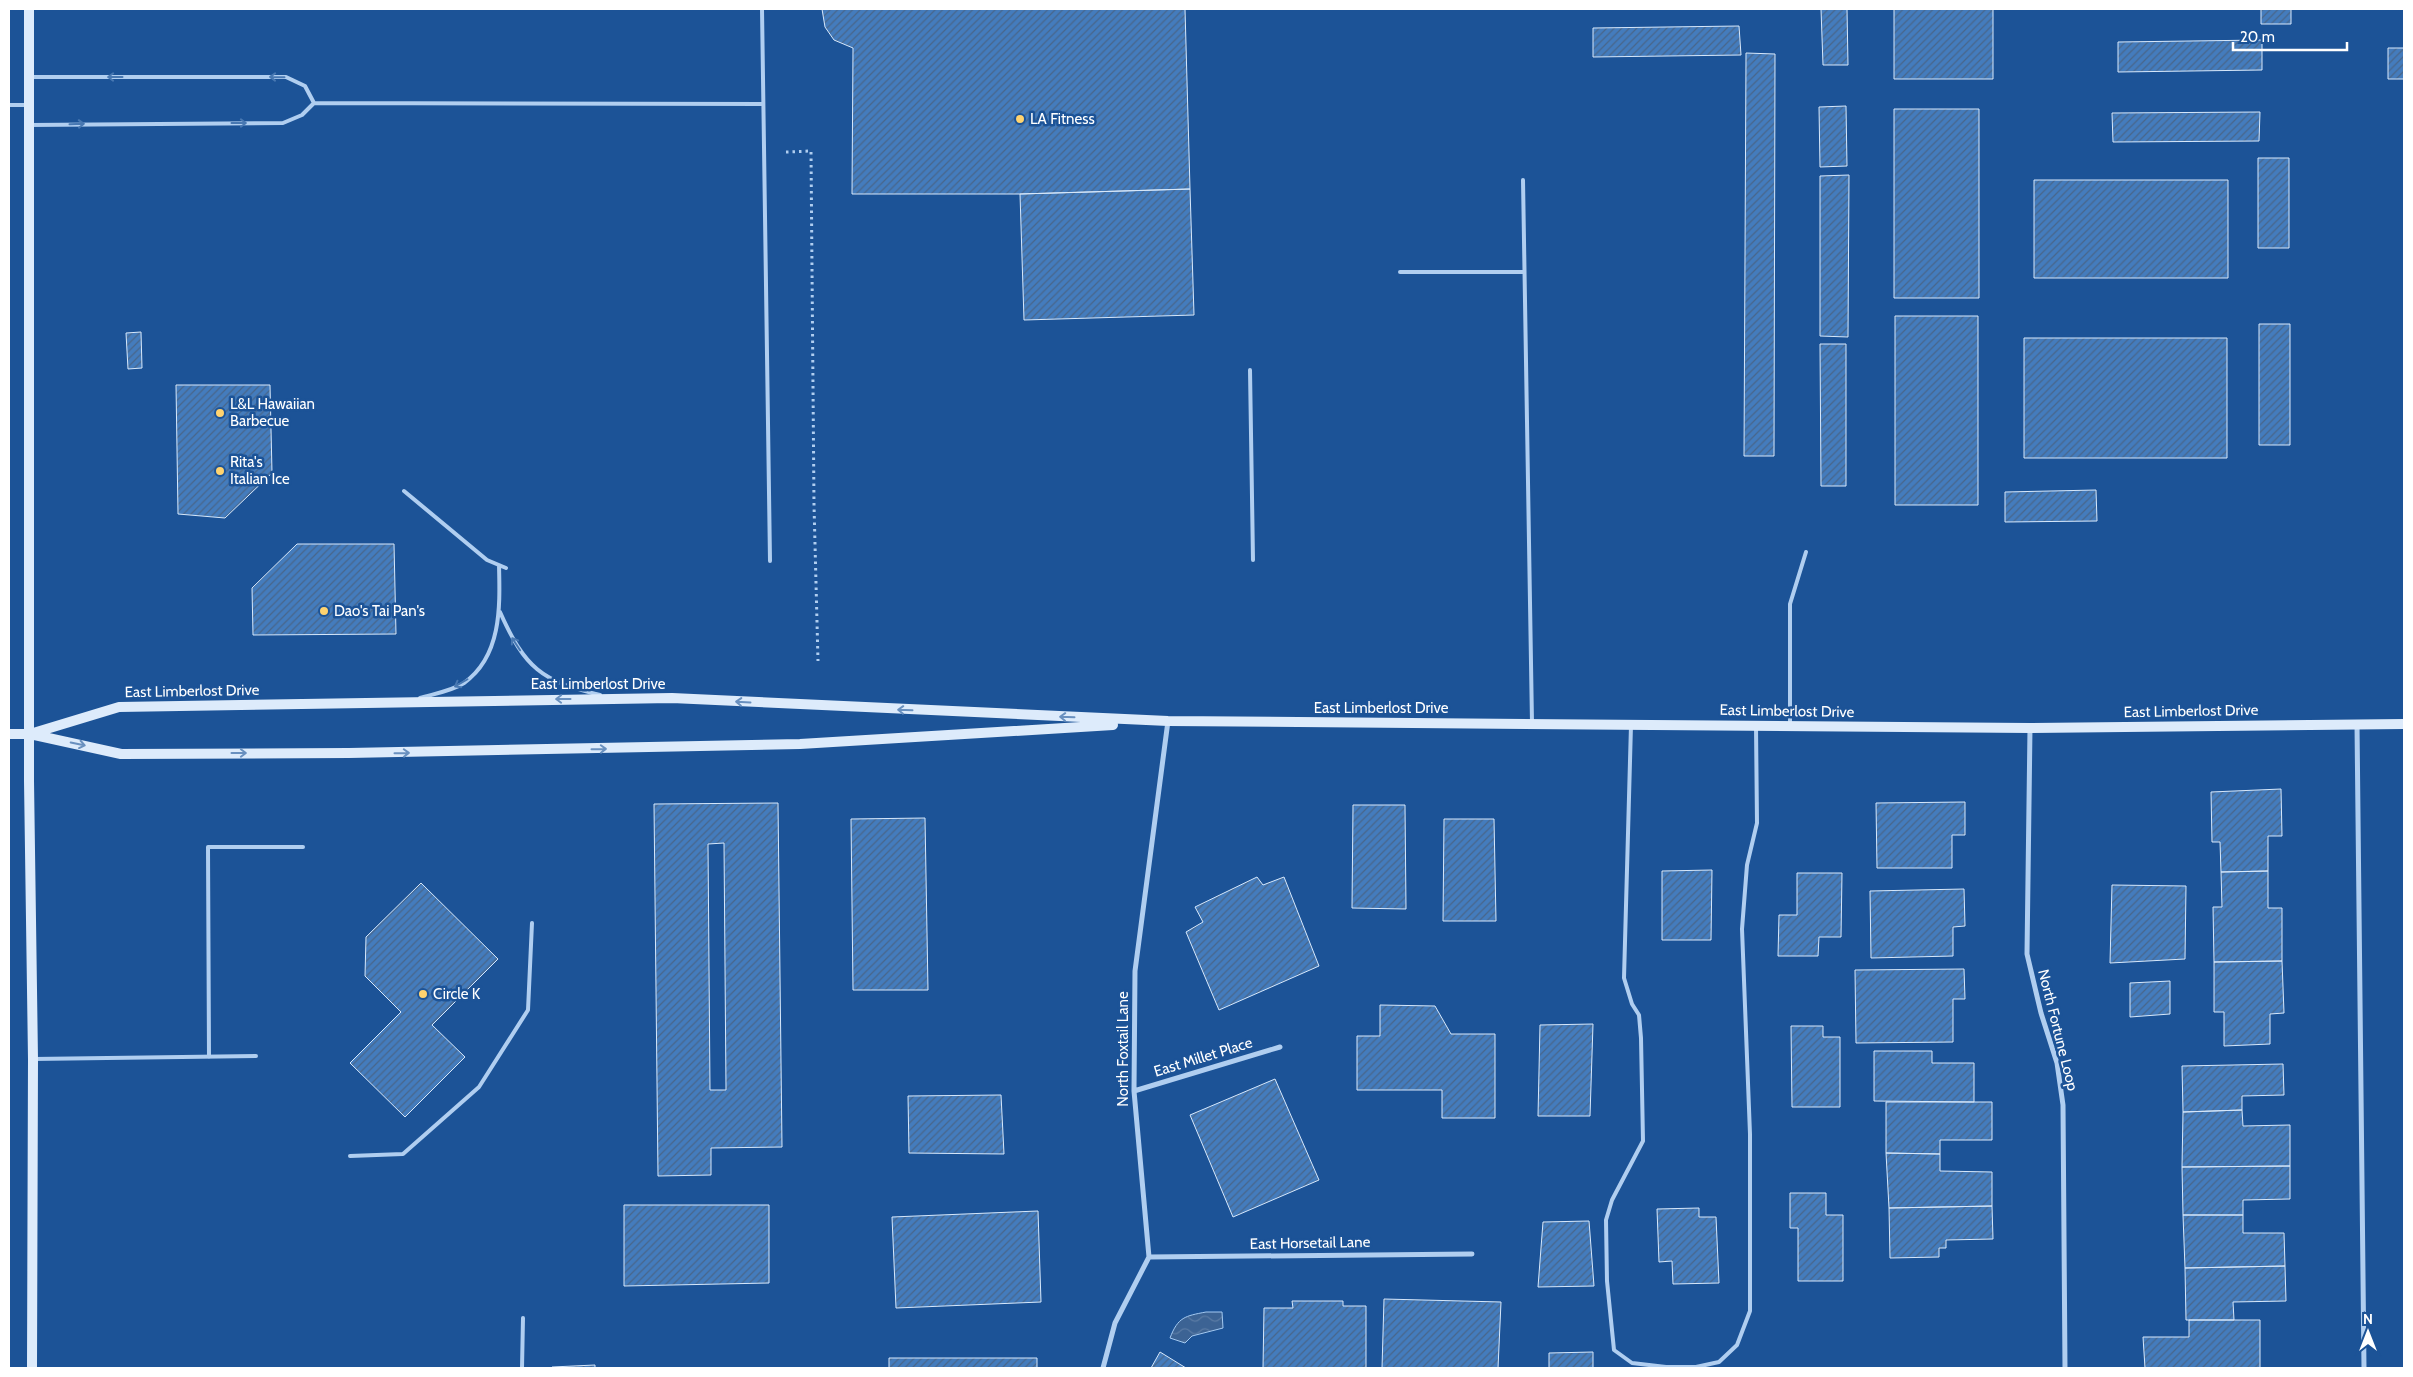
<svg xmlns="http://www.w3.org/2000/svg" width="2413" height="1377" viewBox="0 0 2413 1377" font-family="Cabin,sans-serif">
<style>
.water{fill:url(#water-waves);stroke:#a3c9f1}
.building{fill:url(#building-hatch);stroke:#d7e8fb;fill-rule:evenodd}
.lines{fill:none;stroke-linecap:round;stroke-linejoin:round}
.path{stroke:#b0cef0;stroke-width:3;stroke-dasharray:2.5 4;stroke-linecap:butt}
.lane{stroke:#b0cef0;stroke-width:4}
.street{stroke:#b0cef0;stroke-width:5}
.secondary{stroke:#ddebfb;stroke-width:10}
.oneway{stroke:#4878b2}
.oneway2{stroke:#6990bf}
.poi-dot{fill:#ffd36f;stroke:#1c5397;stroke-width:2}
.labels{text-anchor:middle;stroke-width:5;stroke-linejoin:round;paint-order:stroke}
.poi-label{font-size:15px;fill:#fff;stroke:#1c5397;text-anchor:start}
.street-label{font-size:15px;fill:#fff;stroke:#1c5397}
</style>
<defs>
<pattern id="water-waves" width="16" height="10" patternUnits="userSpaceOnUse" patternTransform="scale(1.25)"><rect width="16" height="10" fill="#3c6394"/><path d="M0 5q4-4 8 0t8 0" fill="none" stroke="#597aa4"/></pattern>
<pattern id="building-hatch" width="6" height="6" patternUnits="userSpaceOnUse" patternTransform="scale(1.25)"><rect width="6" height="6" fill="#447cbd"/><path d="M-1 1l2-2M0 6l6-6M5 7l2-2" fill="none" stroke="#48668a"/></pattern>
</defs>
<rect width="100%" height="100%" fill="#1c5397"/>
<path class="water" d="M 1206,1312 L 1222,1312 L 1223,1328 L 1192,1336 L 1185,1343 L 1170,1338 C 1178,1317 1185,1316 1206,1312 Z"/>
<path class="building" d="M 822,9 L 1185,9 L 1190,189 L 1020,194 L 852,194 L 853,48 L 834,40 L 825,27 Z
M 1821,9 L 1847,9 L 1848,65 L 1823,65 Z
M 1894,9 L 1993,9 L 1993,79 L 1894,79 Z
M 2261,9 L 2291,9 L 2291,24 L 2261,24 Z
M 1739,26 L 1741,55 L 1593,57 L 1593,28 Z
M 2262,40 L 2262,70 L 2118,72 L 2118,42 Z
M 2388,48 L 2404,48 L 2404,79 L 2388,79 Z
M 1746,53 L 1775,54 L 1774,456 L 1744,456 Z
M 1846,106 L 1847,166 L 1820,167 L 1819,107 Z
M 1894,109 L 1979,109 L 1979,298 L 1894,298 Z
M 2260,112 L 2259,141 L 2113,142 L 2112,113 Z
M 2258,158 L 2289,158 L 2289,248 L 2258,248 Z
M 1849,175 L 1848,337 L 1820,336 L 1820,176 Z
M 2034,180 L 2228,180 L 2228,278 L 2034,278 Z
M 1190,189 L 1194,315 L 1024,320 L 1020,194 Z
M 1895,316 L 1978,316 L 1978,505 L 1895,505 Z
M 2259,324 L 2290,324 L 2290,445 L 2259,445 Z
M 141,332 L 142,368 L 128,369 L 126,333 Z
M 2024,338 L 2227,338 L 2227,458 L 2024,458 Z
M 1820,344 L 1846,344 L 1846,486 L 1821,486 Z
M 176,385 L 270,385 L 272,473 L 225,518 L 178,514 Z
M 2096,490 L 2097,521 L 2005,522 L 2005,492 Z
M 297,544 L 394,544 L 396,634 L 253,635 L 252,588 Z
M 2281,789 L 2282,836 L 2268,836 L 2268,871 L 2221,872 L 2220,842 L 2212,842 L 2211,792 Z
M 1965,802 L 1965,835 L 1952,835 L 1952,868 L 1877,868 L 1876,803 Z
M 778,803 L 782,1147 L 711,1148 L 711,1175 L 658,1176 L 654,804 ZM 724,843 L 726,1090 L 710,1090 L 708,844 Z
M 1353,805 L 1405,805 L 1406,909 L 1352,908 Z
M 925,818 L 928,990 L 853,990 L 851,819 Z
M 1444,819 L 1494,819 L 1496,921 L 1443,921 Z
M 1712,870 L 1711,940 L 1662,940 L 1662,871 Z
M 2268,871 L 2268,908 L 2282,908 L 2282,961 L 2214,962 L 2213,907 L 2222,907 L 2221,872 Z
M 1797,873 L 1842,873 L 1841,937 L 1819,937 L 1818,956 L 1778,956 L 1779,915 L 1797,915 Z
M 1257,877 L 1263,885 L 1284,877 L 1319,966 L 1219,1010 L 1186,932 L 1203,922 L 1195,907 Z
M 421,883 L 498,959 L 432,1025 L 465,1057 L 405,1117 L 350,1063 L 401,1012 L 365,976 L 366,937 Z
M 2112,885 L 2186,886 L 2185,959 L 2110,963 Z
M 1964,889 L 1965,926 L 1953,927 L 1953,956 L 1871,958 L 1870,891 Z
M 2282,961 L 2284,1013 L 2270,1014 L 2270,1044 L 2224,1046 L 2224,1012 L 2214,1012 L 2214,962 Z
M 1964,969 L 1965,999 L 1953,999 L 1953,1042 L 1856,1043 L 1855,970 Z
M 2170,981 L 2170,1014 L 2130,1017 L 2130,983 Z
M 1380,1005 L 1435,1006 L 1451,1034 L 1495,1034 L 1495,1118 L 1442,1118 L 1442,1090 L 1357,1090 L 1357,1036 L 1380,1036 Z
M 1593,1024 L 1590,1116 L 1538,1116 L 1540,1025 Z
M 1791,1026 L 1823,1026 L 1823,1037 L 1840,1037 L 1840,1107 L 1792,1107 Z
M 1874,1051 L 1932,1051 L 1932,1063 L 1974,1063 L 1974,1102 L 1874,1101 Z
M 2283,1064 L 2284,1095 L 2242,1096 L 2242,1110 L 2183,1112 L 2182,1066 Z
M 1275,1079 L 1319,1180 L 1233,1217 L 1190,1115 Z
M 1001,1095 L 1004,1154 L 909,1153 L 908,1096 Z
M 1886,1102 L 1992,1102 L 1992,1140 L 1940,1140 L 1940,1154 L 1886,1153 Z
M 2242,1110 L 2243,1126 L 2290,1125 L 2290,1166 L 2182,1167 L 2183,1112 Z
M 1886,1153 L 1940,1154 L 1940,1171 L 1992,1172 L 1992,1206 L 1889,1208 Z
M 2290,1166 L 2290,1199 L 2243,1200 L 2243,1215 L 2183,1215 L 2182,1167 Z
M 1790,1193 L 1826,1193 L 1826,1215 L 1843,1215 L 1843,1281 L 1798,1281 L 1798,1228 L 1790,1228 Z
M 624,1205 L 769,1205 L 769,1283 L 624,1286 Z
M 1992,1206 L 1993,1239 L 1946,1240 L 1946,1248 L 1939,1248 L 1939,1257 L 1890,1258 L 1889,1208 Z
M 1699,1208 L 1699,1217 L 1716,1217 L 1719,1283 L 1673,1284 L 1672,1261 L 1659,1262 L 1657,1209 Z
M 1038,1211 L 1041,1302 L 896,1308 L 892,1217 Z
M 2183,1215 L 2243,1215 L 2243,1233 L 2284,1233 L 2285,1266 L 2185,1268 Z
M 1589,1221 L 1594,1286 L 1538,1287 L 1543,1222 Z
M 2285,1266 L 2286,1301 L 2233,1302 L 2234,1320 L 2186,1320 L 2185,1268 Z
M 1384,1299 L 1501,1302 L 1498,1368 L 1382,1368 Z
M 1292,1301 L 1343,1301 L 1343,1306 L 1366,1306 L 1366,1368 L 1263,1368 L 1264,1308 L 1293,1308 Z
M 2189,1320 L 2260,1320 L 2260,1368 L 2145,1368 L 2143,1337 L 2189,1337 Z
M 1160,1352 L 1186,1368 L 1151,1368 Z
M 1593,1352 L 1593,1368 L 1549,1368 L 1549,1353 Z
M 889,1358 L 1037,1358 L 1037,1368 L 889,1368 Z
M 595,1365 L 595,1368 L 552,1368 L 552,1367 Z"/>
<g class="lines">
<path class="path" d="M 786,152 L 811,151 L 814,505 L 818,661"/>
<path class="lane" d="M 762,9 L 770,561
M 31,77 L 286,77 L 305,86 L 314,103
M 9,105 L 27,105
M 29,125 L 283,123 L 302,115 L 314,103 L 763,104
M 1523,180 L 1532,723
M 1400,272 L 1523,272
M 1250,370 L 1253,560
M 404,491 L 487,560 L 506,568
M 500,612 C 525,668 541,681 600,695
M 420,698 C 433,694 452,691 464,683 C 502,656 500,606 499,565
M 1631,725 L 1624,978 L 1632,1004 L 1639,1015 L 1641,1038 L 1643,1141 L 1612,1200 L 1606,1220 L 1607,1281 L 1614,1350 L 1632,1363 L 1666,1367 L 1696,1367 L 1719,1362 L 1737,1345 L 1750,1311 L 1750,1134 L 1742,929 L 1747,865 L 1757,823 L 1756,726
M 1790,725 L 1790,604 L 1806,552
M 209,1057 L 208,847 L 303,847
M 33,1059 L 256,1056
M 350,1156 L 403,1154 L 479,1087 L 528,1010 L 532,923
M 522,1368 L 523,1318"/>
<path class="street" d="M 2357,724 L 2364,1368
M 2030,728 L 2027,954 L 2041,1013 L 2057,1063 L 2063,1105 L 2065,1368
M 1134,1091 L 1280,1047
M 1149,1257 L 1472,1254
M 1103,1368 L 1115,1323 L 1149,1257 L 1134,1091 L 1135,971 L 1168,721"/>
<path class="secondary" d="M 29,9 L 29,781 L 33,1059 L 32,1368
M 9,734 L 30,734 L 121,754 L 349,753 L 800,744 L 1113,725
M 30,734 L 119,707 L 672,698 L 1168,721 L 2030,728 L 2404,724"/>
</g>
<defs><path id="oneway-shaft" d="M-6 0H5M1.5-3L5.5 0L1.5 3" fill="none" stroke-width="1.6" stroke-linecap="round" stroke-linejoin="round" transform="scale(1.25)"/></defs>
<g class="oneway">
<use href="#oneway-shaft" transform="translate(115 77) rotate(-180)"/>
<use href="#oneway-shaft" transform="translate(277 77) rotate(-179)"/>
<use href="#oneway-shaft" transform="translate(239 123)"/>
<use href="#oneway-shaft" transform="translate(77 124) rotate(-2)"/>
<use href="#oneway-shaft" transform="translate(516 644) rotate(-123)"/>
<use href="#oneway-shaft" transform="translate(461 683) rotate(150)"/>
</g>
<g class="oneway2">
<use href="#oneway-shaft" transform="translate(563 699) rotate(180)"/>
<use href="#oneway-shaft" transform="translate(743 702) rotate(-177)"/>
<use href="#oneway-shaft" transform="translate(905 710) rotate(-178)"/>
<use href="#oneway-shaft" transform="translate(1067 717) rotate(-178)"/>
<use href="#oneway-shaft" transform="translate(78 744) rotate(12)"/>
<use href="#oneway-shaft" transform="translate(599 749) rotate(-1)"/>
<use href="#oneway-shaft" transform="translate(239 753)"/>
<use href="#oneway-shaft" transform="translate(402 753) rotate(-1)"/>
</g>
<g class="poi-dot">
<circle cx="1020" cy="119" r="5"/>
<circle cx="220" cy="413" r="5"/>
<circle cx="220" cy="471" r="5"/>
<circle cx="324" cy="611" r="5"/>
<circle cx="423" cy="994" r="5"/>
</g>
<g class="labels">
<g class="poi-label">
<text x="1030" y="124">LA Fitness</text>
<text x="230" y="409">L&amp;L Hawaiian<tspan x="230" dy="17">Barbecue</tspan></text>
<text x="230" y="467">Rita's<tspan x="230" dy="17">Italian Ice</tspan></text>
<text x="334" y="616">Dao's Tai Pan's</text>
<text x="433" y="999">Circle K</text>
</g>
<g class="street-label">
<text x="598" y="689">East Limberlost Drive</text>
<text transform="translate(192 691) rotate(-1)" y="5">East Limberlost Drive</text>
<text x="1381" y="713">East Limberlost Drive</text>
<text transform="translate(1787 711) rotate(1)" y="5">East Limberlost Drive</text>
<text transform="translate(2191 711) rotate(-1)" y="5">East Limberlost Drive</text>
<text transform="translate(2058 1030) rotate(76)" y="5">North Fortune Loop</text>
<text transform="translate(1123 1049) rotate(-90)" y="5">North Foxtail Lane</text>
<text transform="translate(1203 1057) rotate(-17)" y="5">East Millet Place</text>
<text transform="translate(1310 1243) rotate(-1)" y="5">East Horsetail Lane</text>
</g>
</g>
<rect width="2413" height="1377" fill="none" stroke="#ffffff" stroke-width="20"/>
<g transform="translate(2368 1332)" stroke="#1c5397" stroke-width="4" paint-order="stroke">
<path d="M0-4L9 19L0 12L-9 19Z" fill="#ffffff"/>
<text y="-8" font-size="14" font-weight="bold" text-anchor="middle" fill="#ffffff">N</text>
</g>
<path d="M2233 42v8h114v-8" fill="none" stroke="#ffffff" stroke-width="2.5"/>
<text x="2240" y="42" font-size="15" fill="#ffffff" stroke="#1c5397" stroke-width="4" paint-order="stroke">20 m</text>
</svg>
